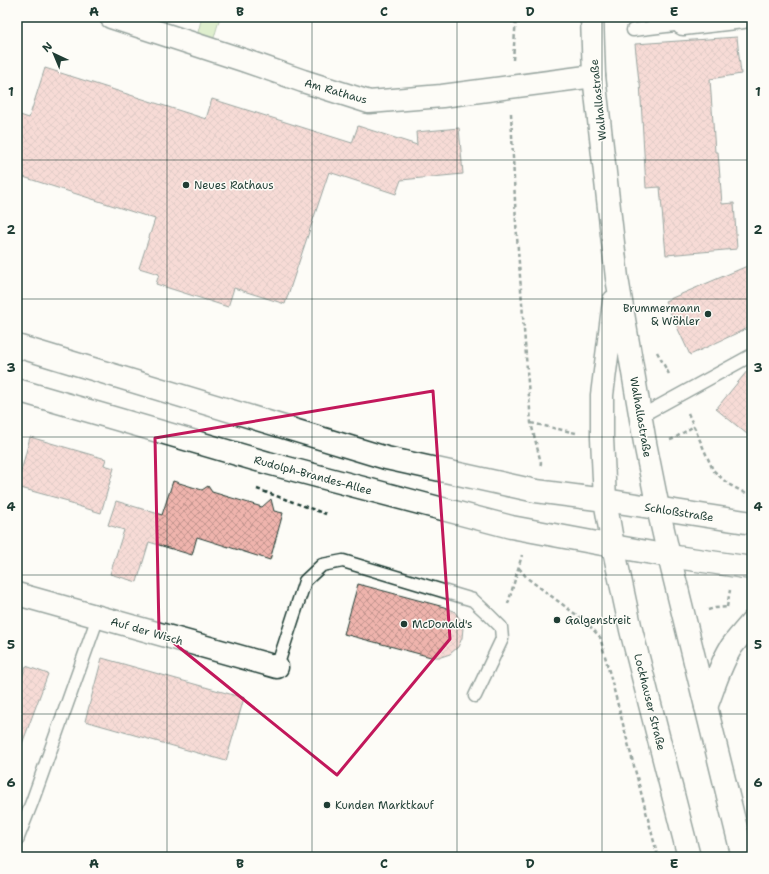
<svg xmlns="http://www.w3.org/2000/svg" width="769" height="874" viewBox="0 0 769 874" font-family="'Shantell Sans',sans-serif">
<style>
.grass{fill:#bae09b;stroke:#6c8e68}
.building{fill:url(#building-cross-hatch);stroke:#1f3d34}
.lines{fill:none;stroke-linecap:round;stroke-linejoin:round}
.service-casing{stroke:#1f3d34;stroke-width:15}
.minor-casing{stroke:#1f3d34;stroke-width:25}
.tertiary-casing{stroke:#1f3d34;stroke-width:25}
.secondary-casing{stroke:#1f3d34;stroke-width:25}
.path{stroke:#1f3d34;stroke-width:2.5;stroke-dasharray:4 3;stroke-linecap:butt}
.service{stroke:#fdfcf7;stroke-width:12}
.minor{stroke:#fdfcf7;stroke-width:22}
.tertiary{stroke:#fdfcf7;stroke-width:22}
.secondary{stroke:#fdfcf7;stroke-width:22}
.marked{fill:none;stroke:#c2185b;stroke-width:3;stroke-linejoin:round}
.grid{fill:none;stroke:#1f3d34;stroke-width:1;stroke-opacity:0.55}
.poi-dot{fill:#1f3d34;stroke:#fdfcf7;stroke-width:1.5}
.labels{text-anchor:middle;stroke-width:3;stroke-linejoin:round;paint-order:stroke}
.street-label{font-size:11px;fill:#1f3d34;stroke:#fdfcf7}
.poi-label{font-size:11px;fill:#1f3d34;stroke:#fdfcf7;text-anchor:start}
.neatline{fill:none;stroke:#1f3d34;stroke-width:1.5}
.grid-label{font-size:13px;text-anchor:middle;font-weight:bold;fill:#1f3d34}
</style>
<defs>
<pattern id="building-cross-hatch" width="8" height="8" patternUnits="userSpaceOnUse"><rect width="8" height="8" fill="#efb4ad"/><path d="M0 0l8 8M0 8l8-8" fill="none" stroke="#c1948e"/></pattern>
</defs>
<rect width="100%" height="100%" fill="#fdfcf7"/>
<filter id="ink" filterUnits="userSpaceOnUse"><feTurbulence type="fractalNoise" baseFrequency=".025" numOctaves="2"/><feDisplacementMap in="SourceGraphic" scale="8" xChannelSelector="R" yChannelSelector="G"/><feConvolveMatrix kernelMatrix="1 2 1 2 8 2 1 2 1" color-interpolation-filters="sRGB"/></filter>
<g filter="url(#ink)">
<path class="grass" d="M 202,17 L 220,17 L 213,41 L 197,36 Z"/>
<path class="building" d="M 737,37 L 741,74 L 710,79 L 715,152 L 718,152 L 722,204 L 734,203 L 737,249 L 666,255 L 660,187 L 646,188 L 640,82 L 639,82 L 635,44 Z
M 45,68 L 206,119 L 212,99 L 352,143 L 358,126 L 417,145 L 416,132 L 459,128 L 463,174 L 401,180 L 396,194 L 329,172 L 285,304 L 234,288 L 228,307 L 156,284 L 159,274 L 139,268 L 155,219 L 17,175 L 17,114 L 29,118 Z
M 752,264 L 752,326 L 690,355 L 665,301 Z
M 752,365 L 752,438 L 716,409 Z
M 30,437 L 106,459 L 104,465 L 114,468 L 101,513 L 68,503 L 68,501 L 17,487 Z
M 173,481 L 202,490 L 208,486 L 212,492 L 262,507 L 271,499 L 274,511 L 283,513 L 270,560 L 197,537 L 192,555 L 149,542 L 137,582 L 110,574 L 124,530 L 108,525 L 116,501 L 162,515 Z
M 358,584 L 444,607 L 454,611 L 460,619 L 463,628 L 462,638 L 458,647 L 450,654 L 441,657 L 431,657 L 344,634 Z
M 102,658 L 244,698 L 226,761 L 85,721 Z
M 26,666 L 48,674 L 19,752 L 17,751 L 17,692 Z"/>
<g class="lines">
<g class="service-casing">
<path id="service" d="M 633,30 L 683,24
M 641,416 L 752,355
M 277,667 L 305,581 L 322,565 L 343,561 L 473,600 L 488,614 L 501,627 L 502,639 L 475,696
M 17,840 L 32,802 L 98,617"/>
</g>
<g class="minor-casing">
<path id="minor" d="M 111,17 L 243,60 L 303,81 L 369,102 L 442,96 L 594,76
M 683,24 L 743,17
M 17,594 L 277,667"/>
</g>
<g class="tertiary-casing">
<path id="tertiary" d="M 605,500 L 752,523
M 613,546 L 669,556 L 752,568
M 706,707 C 714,687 720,664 732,646 C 738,638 745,630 752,622"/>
</g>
<g class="secondary-casing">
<path id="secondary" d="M 592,17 L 594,76 L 617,278 L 645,443 L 658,508 L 669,556 L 743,857
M 614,301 L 602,395 L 602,438 L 605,500 L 613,546 L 631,630 L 689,857
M 17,346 L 386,458 L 536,491 L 605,500
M 17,390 L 268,463 L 511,527 L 613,546"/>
</g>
<path class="path" d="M 513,60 L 516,17
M 511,113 L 516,223 L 531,423 L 541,463 L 540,466
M 657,352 L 670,376
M 688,413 L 713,470 L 728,484 L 745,493 L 744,496
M 531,423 L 576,433
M 670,440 L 673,439 L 694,426
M 257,489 L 326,514
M 519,568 L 527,578 L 586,622 L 600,637 L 658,857
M 508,604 L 522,555
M 727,607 L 730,590
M 708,610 L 715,608 L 728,607"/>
<use href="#service" class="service"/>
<use href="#minor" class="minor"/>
<use href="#tertiary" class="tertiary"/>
<use href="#secondary" class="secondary"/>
</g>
</g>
<path d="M0 0H769V874H0ZM 433,391 L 450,639 L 337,775 L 159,631 L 155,438 Z" fill="#fdfcf7" fill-opacity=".55" fill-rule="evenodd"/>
<path class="marked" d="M 433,391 L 450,639 L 337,775 L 159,631 L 155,438 Z"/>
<path class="grid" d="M 167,17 L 167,857M 312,17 L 312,857M 457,17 L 457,857M 602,17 L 602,857M 17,160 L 752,160M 17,299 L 752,299M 17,437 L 752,437M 17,575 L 752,575M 17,714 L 752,714"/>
<g class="poi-dot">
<circle cx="186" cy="185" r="4"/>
<circle cx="708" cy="314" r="4"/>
<circle cx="557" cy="620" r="4"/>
<circle cx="404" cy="624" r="4"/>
<circle cx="327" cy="805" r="4"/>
</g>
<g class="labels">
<g class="street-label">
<text transform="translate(336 91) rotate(16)" y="4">Am Rathaus</text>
<text transform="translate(598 100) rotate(-96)" y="4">Walhallastraße</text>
<text transform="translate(641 417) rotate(80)" y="4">Walhallastraße</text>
<text transform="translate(313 475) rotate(15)" y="4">Rudolph-Brandes-Allee</text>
<text transform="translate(679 512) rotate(9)" y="4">Schloßstraße</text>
<text transform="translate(147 631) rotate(16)" y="4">Auf der Wisch</text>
<text transform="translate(650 702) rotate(76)" y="4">Lockhauser Straße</text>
</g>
<g class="poi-label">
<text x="194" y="189">Neues Rathaus</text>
<text x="700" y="312" text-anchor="end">Brummermann<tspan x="700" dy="13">&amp; Wöhler</tspan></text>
<text x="565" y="624">Galgenstreit</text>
<text x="412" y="628">McDonald's</text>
<text x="335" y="809">Kunden Marktkauf</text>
</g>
</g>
<rect width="769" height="874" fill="none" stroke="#fdfcf7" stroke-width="44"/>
<g transform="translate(54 54) rotate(316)" stroke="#fdfcf7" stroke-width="3" paint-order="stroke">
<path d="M0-3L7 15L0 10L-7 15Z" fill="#1f3d34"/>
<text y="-6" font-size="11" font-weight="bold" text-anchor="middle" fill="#1f3d34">N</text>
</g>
<rect x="22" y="22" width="725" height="830" class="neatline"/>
<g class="grid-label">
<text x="94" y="16">A</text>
<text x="240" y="16">B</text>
<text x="384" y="16">C</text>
<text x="530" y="16">D</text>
<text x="674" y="16">E</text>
<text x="11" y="96">1</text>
<text x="758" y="96">1</text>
<text x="11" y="234">2</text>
<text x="758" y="234">2</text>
<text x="11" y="372">3</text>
<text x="758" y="372">3</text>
<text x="11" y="511">4</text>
<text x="758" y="511">4</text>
<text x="11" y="649">5</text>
<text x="758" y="649">5</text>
<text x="11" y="787">6</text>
<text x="758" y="787">6</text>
<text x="94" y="868">A</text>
<text x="240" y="868">B</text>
<text x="384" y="868">C</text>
<text x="530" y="868">D</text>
<text x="674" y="868">E</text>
</g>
</svg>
